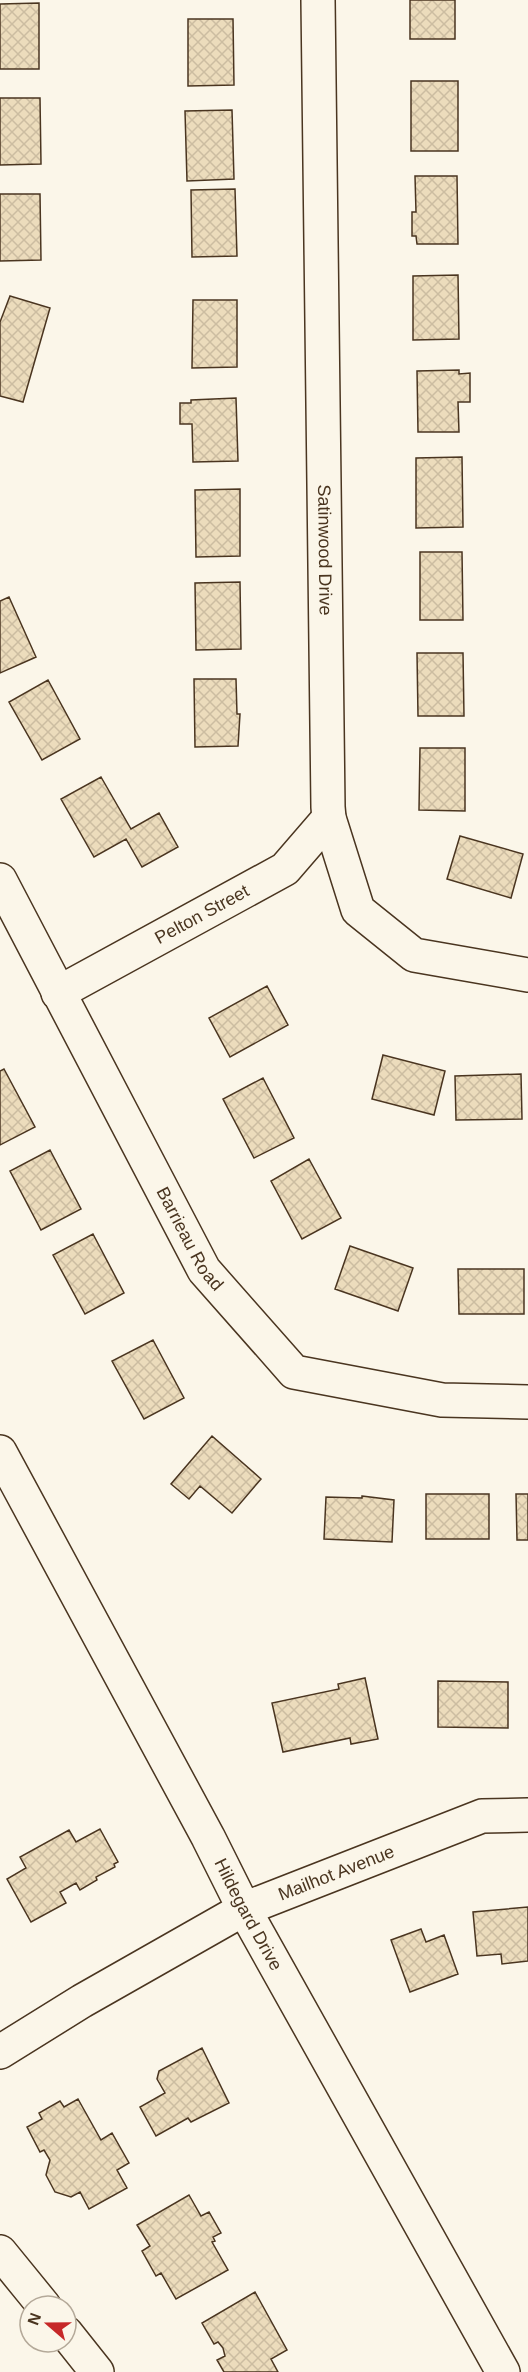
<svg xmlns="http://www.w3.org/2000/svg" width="528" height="2372" viewBox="0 0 528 2372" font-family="Helvetica,sans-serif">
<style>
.building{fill:url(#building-cross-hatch);stroke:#4a3520;stroke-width:1.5}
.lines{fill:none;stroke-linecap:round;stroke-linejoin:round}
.minor-casing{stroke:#4a3520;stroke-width:36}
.minor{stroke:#fbf6e9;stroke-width:33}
.labels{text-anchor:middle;stroke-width:4.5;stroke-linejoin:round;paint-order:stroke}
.street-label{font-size:18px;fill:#4a3520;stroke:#fbf6e9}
</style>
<defs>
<pattern id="building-cross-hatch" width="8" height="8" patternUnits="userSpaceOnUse" patternTransform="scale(1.5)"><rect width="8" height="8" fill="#ecdcbc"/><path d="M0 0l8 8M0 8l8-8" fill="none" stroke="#ccbda1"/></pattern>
</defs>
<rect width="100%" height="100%" fill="#fbf6e9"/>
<path class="building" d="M 410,0 L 455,0 L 455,39 L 410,39 Z
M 39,3 L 39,69 L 0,69 L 0,4 Z
M 188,19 L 233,19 L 234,85 L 188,86 Z
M 411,81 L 458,81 L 458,151 L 411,151 Z
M 0,98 L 40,98 L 41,164 L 0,165 Z
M 232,110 L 234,179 L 187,181 L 185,111 Z
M 415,176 L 457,176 L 458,244 L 417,244 L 416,236 L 412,236 L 412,212 L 416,212 Z
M 235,189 L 237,256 L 192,257 L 191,190 Z
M 0,194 L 40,194 L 41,260 L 0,261 Z
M 458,275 L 459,339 L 413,340 L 413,276 Z
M 10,296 L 50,308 L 23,402 L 0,396 L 0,322 Z
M 193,300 L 237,300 L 237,367 L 192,368 Z
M 459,370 L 459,374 L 470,373 L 470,402 L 458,402 L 459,432 L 418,432 L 417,371 Z
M 236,398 L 238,461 L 193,462 L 192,424 L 180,424 L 180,403 L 191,403 L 191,400 Z
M 462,457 L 463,527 L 416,528 L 416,458 Z
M 240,489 L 240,556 L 196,557 L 195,490 Z
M 420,552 L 462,552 L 463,620 L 420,620 Z
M 240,582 L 241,649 L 196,650 L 195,583 Z
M 9,597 L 36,657 L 0,673 L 0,601 Z
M 417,653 L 463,653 L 464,716 L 418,716 Z
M 194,679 L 236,679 L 237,714 L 240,714 L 238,746 L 195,747 Z
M 48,680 L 80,739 L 42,760 L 9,702 Z
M 420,748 L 465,748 L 465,811 L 419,810 Z
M 101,777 L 131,829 L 159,813 L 178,847 L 142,867 L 126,839 L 94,857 L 61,799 Z
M 460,836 L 523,854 L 511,898 L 447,879 Z
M 267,986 L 288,1025 L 230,1057 L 209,1018 Z
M 383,1055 L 445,1071 L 434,1115 L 372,1099 Z
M 4,1069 L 35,1127 L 0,1145 L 0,1071 Z
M 521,1074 L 522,1119 L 456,1120 L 455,1076 Z
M 263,1078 L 294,1138 L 254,1158 L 223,1099 Z
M 50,1150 L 81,1209 L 41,1230 L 10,1171 Z
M 309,1159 L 341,1218 L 302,1239 L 271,1181 Z
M 93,1234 L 124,1293 L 85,1314 L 53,1255 Z
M 350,1246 L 413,1268 L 398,1311 L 335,1289 Z
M 458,1269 L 524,1269 L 524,1314 L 459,1314 Z
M 153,1340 L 184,1398 L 144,1419 L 112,1361 Z
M 212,1436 L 261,1479 L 232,1513 L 200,1486 L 189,1499 L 171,1484 Z
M 426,1494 L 489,1494 L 489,1539 L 426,1539 Z
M 516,1494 L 528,1494 L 528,1540 L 517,1540 Z
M 362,1496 L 394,1500 L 392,1542 L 324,1539 L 326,1497 L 362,1498 Z
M 365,1678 L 378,1739 L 351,1744 L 350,1738 L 283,1752 L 272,1703 L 339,1689 L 338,1684 Z
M 438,1681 L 508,1682 L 508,1728 L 438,1727 Z
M 100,1829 L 118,1862 L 114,1864 L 115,1867 L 96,1877 L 97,1880 L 80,1890 L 76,1883 L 60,1892 L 66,1903 L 31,1922 L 7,1879 L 26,1868 L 20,1857 L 69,1830 L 76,1842 Z
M 528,1907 L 528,1961 L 502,1964 L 501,1954 L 477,1956 L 473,1912 Z
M 421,1929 L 426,1942 L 444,1935 L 458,1974 L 410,1992 L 391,1940 Z
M 202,2048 L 229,2103 L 191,2122 L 188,2118 L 156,2136 L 140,2107 L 165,2093 L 157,2079 L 159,2071 Z
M 78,2099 L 101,2140 L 112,2133 L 129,2163 L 117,2170 L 127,2188 L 89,2209 L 80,2192 L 71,2197 L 55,2192 L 46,2175 L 50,2160 L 44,2150 L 40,2152 L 27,2127 L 42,2119 L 39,2113 L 60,2101 L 64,2107 Z
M 189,2195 L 201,2216 L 209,2212 L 221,2233 L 213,2237 L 215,2241 L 212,2242 L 228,2270 L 176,2299 L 161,2273 L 156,2276 L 142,2251 L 150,2246 L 137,2225 Z
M 255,2292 L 287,2350 L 271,2359 L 278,2372 L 224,2372 L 217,2360 L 225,2356 L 223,2348 L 218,2342 L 214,2344 L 202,2323 Z"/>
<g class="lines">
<g class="minor-casing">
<g id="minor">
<path id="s1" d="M 318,0 L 328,807 L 329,818 L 358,910 L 414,955 L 528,975"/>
<path id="s2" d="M 0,880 L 204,1270 L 294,1372 L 442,1400 L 528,1402"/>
<path id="s3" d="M 58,993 L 285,869 L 329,818"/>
<path id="s4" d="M 0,1452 L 208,1837 L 244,1909 L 503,2372"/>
<path id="s5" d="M 0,2052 L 82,2001 L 244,1909 L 482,1816 L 528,1815"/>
<path d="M 0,2252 L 44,2306"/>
<path d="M 66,2333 L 97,2372"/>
</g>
</g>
<use href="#minor" class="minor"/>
</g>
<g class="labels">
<g class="street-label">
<text dy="6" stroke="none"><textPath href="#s1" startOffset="550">Satinwood Drive</textPath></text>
<text dy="6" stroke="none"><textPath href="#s3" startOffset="164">Pelton Street</textPath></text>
<text dy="6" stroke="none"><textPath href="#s2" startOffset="406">Barrieau Road</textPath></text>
<text dy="6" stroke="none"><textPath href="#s5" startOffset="382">Mailhot Avenue</textPath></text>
<text dy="6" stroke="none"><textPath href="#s4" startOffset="525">Hildegard Drive</textPath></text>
</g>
</g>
<g transform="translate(48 2324) rotate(290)"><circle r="28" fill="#fbf6e9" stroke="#b4a999" stroke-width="1.5"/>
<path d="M0-4.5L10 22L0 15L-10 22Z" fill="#c62828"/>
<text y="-9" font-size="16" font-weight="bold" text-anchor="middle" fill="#4a3520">N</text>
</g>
</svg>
